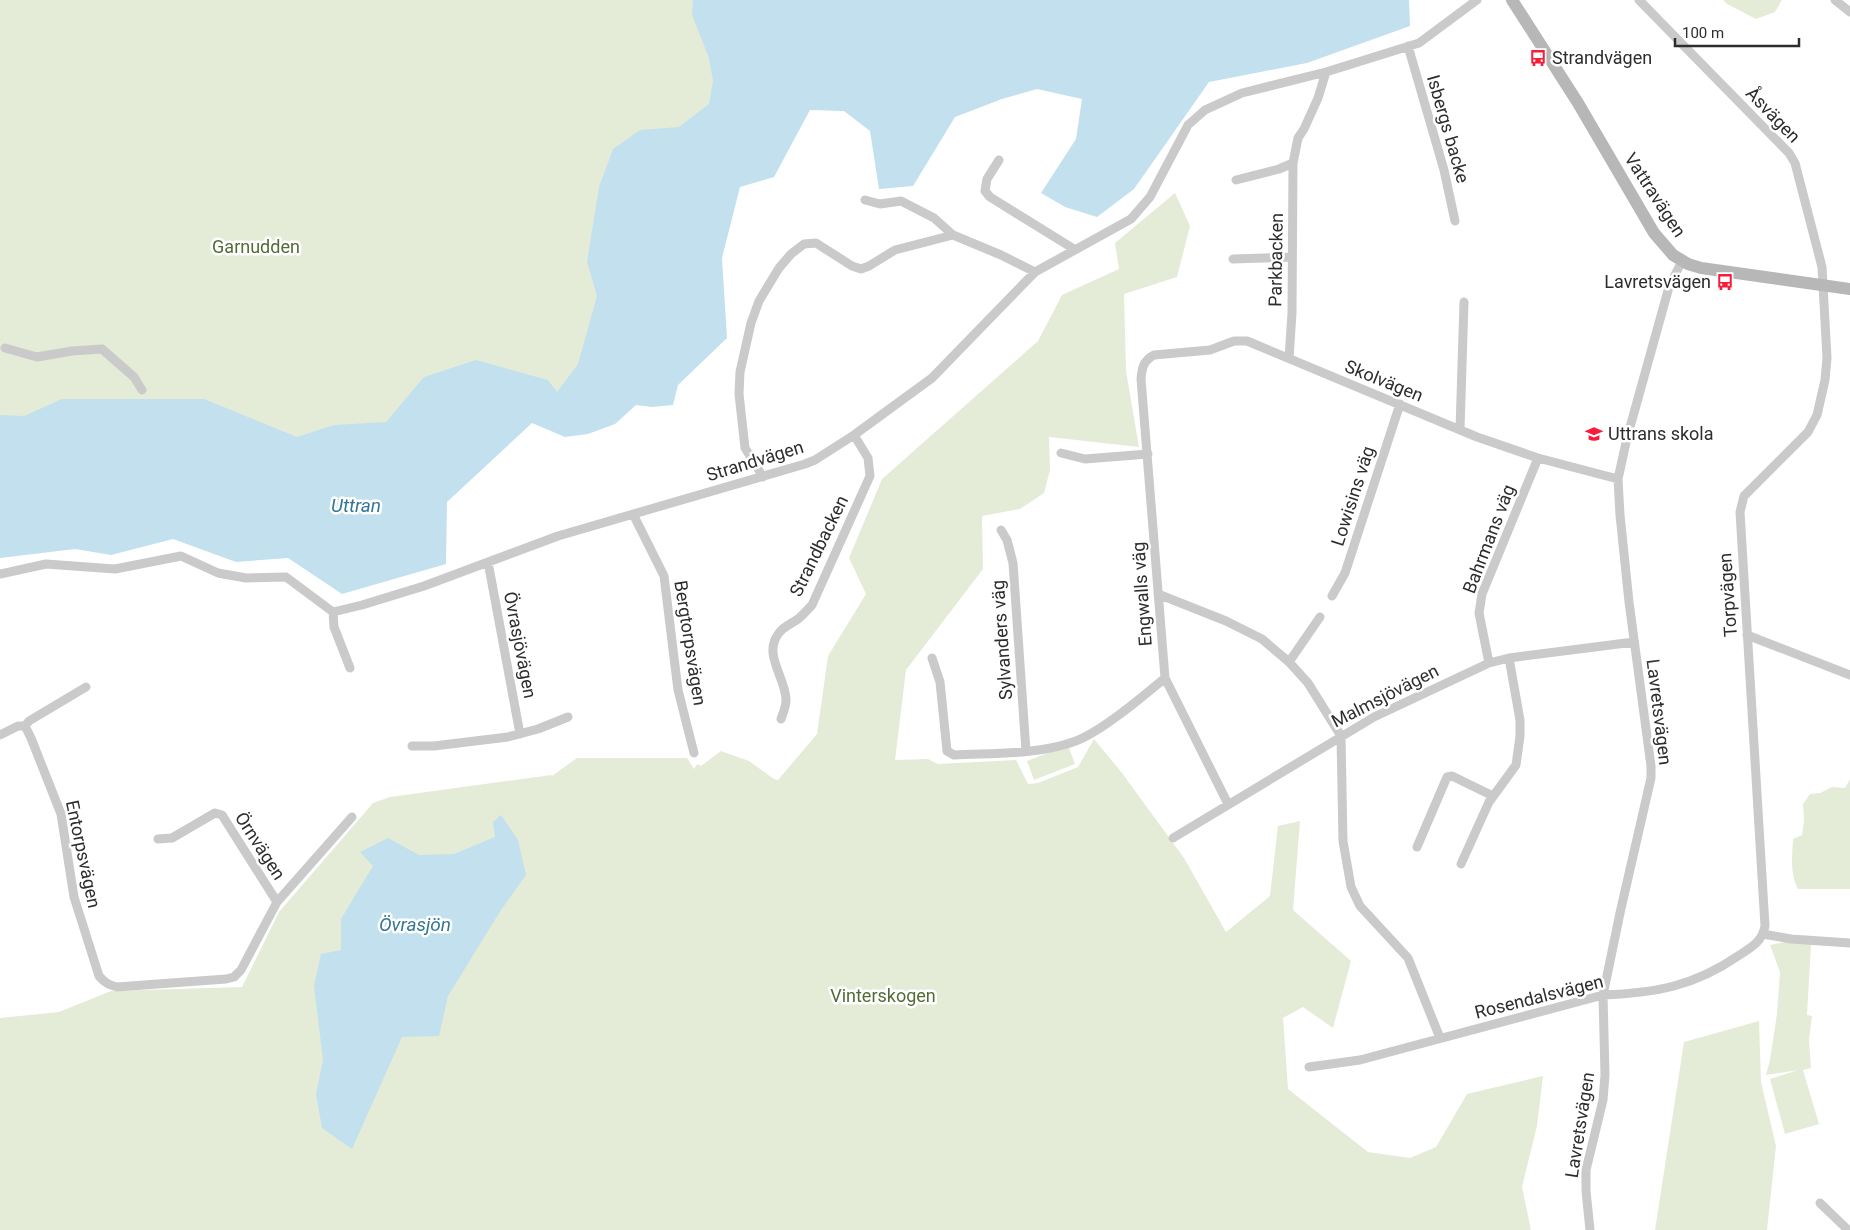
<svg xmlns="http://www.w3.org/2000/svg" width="1850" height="1230" viewBox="0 0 1850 1230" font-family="Roboto,sans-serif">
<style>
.green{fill:#e4ecd8}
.water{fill:#c2e0ee}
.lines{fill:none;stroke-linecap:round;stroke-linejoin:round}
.street{stroke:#cacaca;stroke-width:9}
.secondary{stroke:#b7b7b7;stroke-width:12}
.labels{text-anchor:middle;stroke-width:5;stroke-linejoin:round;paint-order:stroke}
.poi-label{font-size:18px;fill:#2d2d2d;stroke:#fff;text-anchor:start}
.street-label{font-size:18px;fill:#2d2d2d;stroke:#fff}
.park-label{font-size:18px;fill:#536c36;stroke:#fff}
.water-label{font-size:19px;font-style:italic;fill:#347696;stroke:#fff}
</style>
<rect width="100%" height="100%" fill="#fff"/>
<path class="green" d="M 0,0 L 881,0 L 746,141 L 605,402 L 0,492 Z
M 1723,0 L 1782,0 L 1775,12 L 1756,19 L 1727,4 Z
M 1175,193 L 1190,226 L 1177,277 L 1124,294 L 1126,371 L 1139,447 L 1049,437 L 1050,470 L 1044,493 L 1020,509 L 982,516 L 983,569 L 906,670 L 895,760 L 928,759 L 938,764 L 1016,760 L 1028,784 L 1038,783 L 1078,767 L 1094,739 L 1122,773 L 1184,858 L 1226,932 L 1270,896 L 1278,826 L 1300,821 L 1293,910 L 1351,961 L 1333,1028 L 1303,1007 L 1283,1018 L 1288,1089 L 1368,1152 L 1410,1158 L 1436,1147 L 1467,1094 L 1543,1076 L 1537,1126 L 1522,1187 L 1531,1230 L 0,1230 L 0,1018 L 59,1012 L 111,991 L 242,987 L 279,912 L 373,803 L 390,797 L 551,775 L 552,776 L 577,758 L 687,758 L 694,769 L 697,764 L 701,766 L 721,751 L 749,761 L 774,779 L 778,780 L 817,734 L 828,656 L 866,594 L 849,558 L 882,479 L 1038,341 L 1062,295 L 1119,269 L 1115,243 Z
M 1068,745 L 1075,764 L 1034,780 L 1027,761 Z
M 1850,779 L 1850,889 L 1798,889 C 1790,874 1792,856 1793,839 L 1802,835 L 1804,821 L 1803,804 L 1810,794 L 1820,793 L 1832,787 L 1845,788 Z
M 1791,941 L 1811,944 L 1807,1015 L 1812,1016 L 1809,1040 L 1811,1068 L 1803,1070 L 1819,1124 L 1785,1134 L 1770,1079 L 1798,1070 L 1766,1075 L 1770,1060 L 1777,1014 L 1780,972 L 1770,945 Z
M 1759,1021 L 1761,1082 L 1776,1146 L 1767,1230 L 1655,1230 L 1684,1042 Z"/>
<path class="water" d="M 693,0 L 1409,0 L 1410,26 L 1307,63 L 1209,82 L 1134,189 L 1097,217 L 1065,207 L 1041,193 L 1076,139 L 1082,99 L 1037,89 L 1002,99 L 955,117 L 913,186 L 879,189 L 870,131 L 844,111 L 810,110 L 774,177 L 740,187 L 722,258 L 727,338 L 678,385 L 673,405 L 652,407 L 636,405 L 615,424 L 588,434 L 565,437 L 532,423 L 447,502 L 446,564 L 342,594 L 288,558 L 236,562 L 173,539 L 111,555 L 75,549 L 0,558 L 0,415 L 24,416 L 62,399 L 204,399 L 297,437 L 334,425 L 386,422 L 424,377 L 476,360 L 548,380 L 557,392 L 578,364 L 597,296 L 587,262 L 599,187 L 613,149 L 640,130 L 679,127 L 709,104 L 713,81 L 709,58 L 692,15 Z
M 501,815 L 518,840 L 526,875 L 501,910 L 448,996 L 439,1036 L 402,1037 L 352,1149 L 322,1128 L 316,1094 L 323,1060 L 314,986 L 321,954 L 341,950 L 341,919 L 373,866 L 360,852 L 388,838 L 419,855 L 454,854 L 495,837 L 493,822 Z"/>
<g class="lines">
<path class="street" d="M 1835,0 L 1850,12
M 1408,46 L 1444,170 L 1455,221
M 999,160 L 987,179 L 985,191 L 990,197 L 1074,249
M 1236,180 L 1279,169 L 1293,163
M 865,200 L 880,204 L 901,201 L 934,218 L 953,235
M 1233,259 L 1292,257
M 5,348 L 37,357 L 72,351 L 102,349 L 134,377 L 142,390
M 1289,358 L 1292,313 L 1293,163 L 1298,138 L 1304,129 L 1318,98 L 1326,72
M 1460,429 L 1464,302
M 1061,453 L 1085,459 L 1148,454
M 763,477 L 745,448 L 739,394 L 740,372 L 751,323 L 759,301 L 779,268 L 791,254 L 804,244 L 816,243 L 852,266 L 861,269 L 869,266 L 895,250 L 953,235 L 1001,255 L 1035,272
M 633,514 L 664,576 L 678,690 L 694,753
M 1001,530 L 1007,540 L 1013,563 L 1026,751
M 488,562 L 520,734
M 0,574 L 46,564 L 115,569 L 181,556 L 218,573 L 246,578 L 286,577 L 333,612 L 362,605 L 424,586 L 558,536 L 805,464 L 815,460 L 854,435 L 932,378 L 1035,272 L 1131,219 L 1150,197 L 1188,125 L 1205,110 L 1242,93 L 1326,72 L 1419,43 L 1477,0
M 1158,594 L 1226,621 L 1262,639 L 1289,662 L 1308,683 L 1341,736 L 1343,841 L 1351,887 L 1360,906 L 1408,958 L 1440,1038
M 1332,596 L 1345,573 L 1400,404
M 333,612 L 334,627 L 350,668
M 1747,635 L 1850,675
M 932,658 L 940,682 L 947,751 L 954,755 C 993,753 1036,755 1073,742 C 1100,733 1142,697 1165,678
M 1289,662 L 1320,617
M 1489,663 L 1479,613 L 1482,594 L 1538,458
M 781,719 C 783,713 786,707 786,700 C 786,678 762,654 779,633 C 784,626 791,624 798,619 C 803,615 807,610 812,605 L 870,476 L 868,458 L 854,435
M 25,726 L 31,738 L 61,814 L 74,897 L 99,976 C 105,983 109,985 117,987 L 226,979 L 234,977 L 241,970 L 277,902 L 352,817
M 0,735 L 18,726 L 25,726 L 29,721 L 86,687
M 412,746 L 434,746 L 508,737 L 538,729 L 568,717
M 1228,804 L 1165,678 L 1141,379 C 1142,368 1143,361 1154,355 L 1210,350 L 1234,341 L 1247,341 L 1477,437 L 1538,458 L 1618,479
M 1173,838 L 1374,717 L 1489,663 L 1509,658 L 1634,642
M 158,839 L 172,838 L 215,813 L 222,815 L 277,902
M 1417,847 L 1447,777 L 1452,776 L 1493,796
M 1461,864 L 1489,802 L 1516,765 L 1520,736 L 1520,720 L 1509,658
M 1763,934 L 1791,939 L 1850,943
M 1309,1067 L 1360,1060 L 1603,995 C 1656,993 1694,986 1738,956 C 1752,947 1762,942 1765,926 L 1740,512 L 1744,496 L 1808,432 L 1817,415 L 1825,380 L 1827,358 L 1822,267 L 1795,163 L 1789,153 L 1639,0
M 1820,1203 L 1848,1230
M 1590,1230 L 1586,1191 L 1586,1170 L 1603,1100 L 1605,1075 L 1603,995 L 1620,913 L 1651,778 L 1651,766 L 1629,602 L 1620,515 L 1618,479 L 1627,438 L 1669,287 L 1682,261"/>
<path class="secondary" d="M 1512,0 L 1578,103 L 1654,233 L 1673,255 L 1688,264 L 1701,268 L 1850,289"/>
</g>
<defs>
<g id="bus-bare" transform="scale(1.35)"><path d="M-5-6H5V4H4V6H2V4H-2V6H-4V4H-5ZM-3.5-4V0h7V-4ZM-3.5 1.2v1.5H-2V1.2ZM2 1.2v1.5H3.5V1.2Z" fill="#f61d3a" stroke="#fff" stroke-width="2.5" paint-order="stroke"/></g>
<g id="school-bare" transform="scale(1.35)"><path d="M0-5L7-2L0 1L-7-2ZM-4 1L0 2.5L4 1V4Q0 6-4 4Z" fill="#f61d3a" stroke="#fff" stroke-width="2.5" paint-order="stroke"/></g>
</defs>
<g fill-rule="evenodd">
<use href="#bus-bare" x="1538" y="58"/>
<use href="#bus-bare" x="1725" y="282"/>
<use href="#school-bare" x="1594" y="434"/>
</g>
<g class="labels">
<g class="poi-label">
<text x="1552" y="64">Strandvägen</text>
<text x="1711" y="288" text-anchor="end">Lavretsvägen</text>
<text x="1608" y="440">Uttrans skola</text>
</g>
<g class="street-label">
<text transform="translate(1773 115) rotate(46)" y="6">Åsvägen</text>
<text transform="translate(1448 129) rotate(74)" y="6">Isbergs backe</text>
<text transform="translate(1655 195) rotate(57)" y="6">Vattravägen</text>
<text transform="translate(1276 260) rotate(-89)" y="6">Parkbacken</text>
<text transform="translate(1384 381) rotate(22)" y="6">Skolvägen</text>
<text transform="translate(755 461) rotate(-17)" y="6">Strandvägen</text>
<text transform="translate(1353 496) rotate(-72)" y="6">Lowisins väg</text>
<text transform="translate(1489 539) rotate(-69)" y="6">Bahrmans väg</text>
<text transform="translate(819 546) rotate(-64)" y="6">Strandbacken</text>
<text transform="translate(1142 594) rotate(-94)" y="6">Engwalls väg</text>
<text transform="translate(1728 595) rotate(-94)" y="6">Torpvägen</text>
<text transform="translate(1002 640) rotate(-94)" y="6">Sylvanders väg</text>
<text transform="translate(690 643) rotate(81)" y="6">Bergtorpsvägen</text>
<text transform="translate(520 645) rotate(79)" y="6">Övrasjövägen</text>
<text transform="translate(1385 696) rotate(-27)" y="6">Malmsjövägen</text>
<text transform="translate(1659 712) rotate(83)" y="6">Lavretsvägen</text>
<text transform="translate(260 846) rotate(57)" y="6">Örnvägen</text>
<text transform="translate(83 854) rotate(78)" y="6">Entorpsvägen</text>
<text transform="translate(1539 997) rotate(-14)" y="6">Rosendalsvägen</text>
<text transform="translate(1580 1125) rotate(-81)" y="6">Lavretsvägen</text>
</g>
<g class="park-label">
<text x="256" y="253">Garnudden</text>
<text x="883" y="1002">Vinterskogen</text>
</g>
<g class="water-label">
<text x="356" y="512">Uttran</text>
<text x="415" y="931">Övrasjön</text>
</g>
</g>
<path d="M1675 38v8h124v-8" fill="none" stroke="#2d2d2d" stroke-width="2.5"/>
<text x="1682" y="38" font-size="15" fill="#2d2d2d" stroke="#ffffff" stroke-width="4" paint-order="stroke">100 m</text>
</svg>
